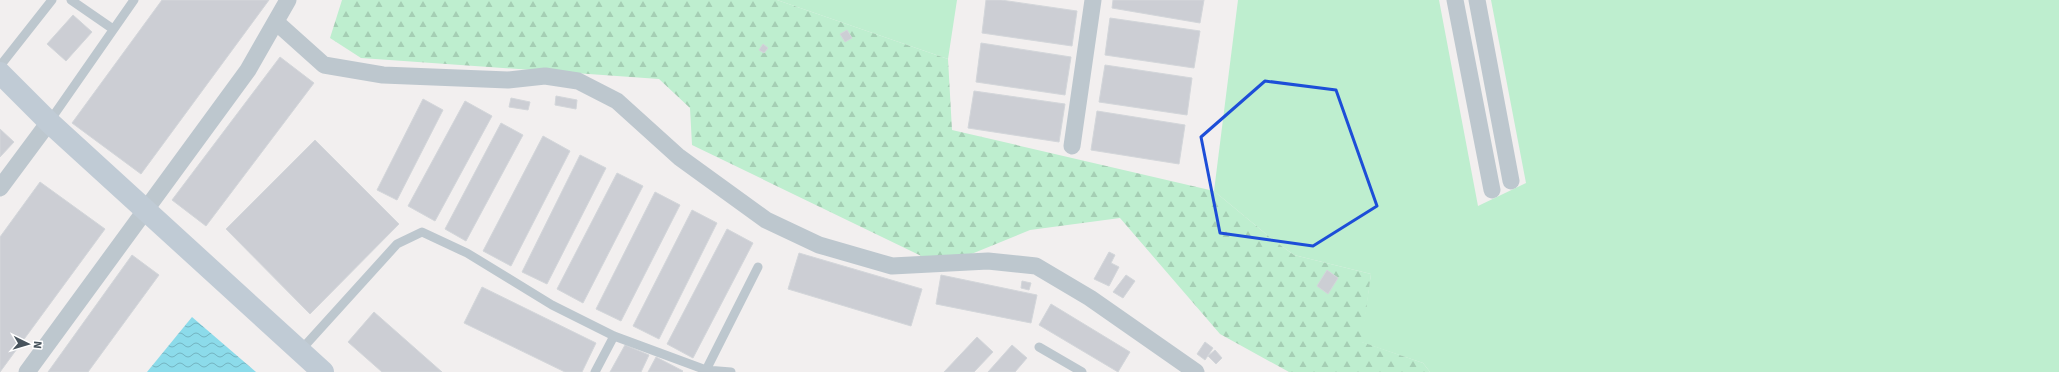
<svg xmlns="http://www.w3.org/2000/svg" width="2059" height="372" viewBox="0 0 2059 372" font-family="Signika,sans-serif">
<style>
.green{fill:#beeecf}
.forest{fill:url(#forest-firs)}
.water{fill:url(#water-waves)}
.building{fill:#ccced4;stroke:#d3d6da}
.lines{fill:none;stroke-linecap:round;stroke-linejoin:round}
.lane{stroke:#bdc7ce;stroke-width:9}
.street{stroke:#bdc7ce;stroke-width:17}
.secondary{stroke:#c0cbd5;stroke-width:22}
.marked{fill:none;stroke:#1d4ed8;stroke-width:3;stroke-linejoin:round}
</style>
<defs>
<pattern id="forest-firs" width="22" height="20" patternUnits="userSpaceOnUse"><rect width="22" height="20" fill="#beeecf"/><path d="M5 1l3.5 6h-7zM16 11l3.5 6h-7z" fill="#a5ceb4"/></pattern>
<pattern id="water-waves" width="16" height="10" patternUnits="userSpaceOnUse"><rect width="16" height="10" fill="#8cdbea"/><path d="M0 5q4-4 8 0t8 0" fill="none" stroke="#74b4c1"/></pattern>
</defs>
<rect width="100%" height="100%" fill="#f2efef"/>
<path class="green" d="M 777,0 L 957,0 L 948,59 Z
M 1238,0 L 1439,0 L 1478,206 L 1526,183 L 1491,0 L 2059,0 L 2059,372 L 1430,372 L 1423,363 L 1361,342 L 1371,274 L 1294,255 L 1272,239 L 1214,191 Z"/>
<path class="forest" d="M 342,0 L 777,0 L 948,59 L 952,130 L 1214,191 L 1272,239 L 1294,255 L 1371,274 L 1362,342 L 1423,363 L 1430,372 L 1289,372 L 1220,334 L 1120,218 L 1030,230 L 942,266 L 692,145 L 690,108 L 659,79 L 361,58 L 330,38 Z"/>
<path class="water" d="M 192,317 L 256,372 L 147,372 Z"/>
<path class="building" d="M 162,0 L 269,0 L 141,174 L 72,123 Z
M 986,0 L 1001,0 L 1077,11 L 1072,46 L 982,33 Z
M 1113,0 L 1204,0 L 1200,23 L 1112,8 Z
M 73,15 L 92,32 L 66,61 L 47,44 Z
M 1110,18 L 1200,31 L 1194,68 L 1105,55 Z
M 847,30 L 852,38 L 845,42 L 840,34 Z
M 981,43 L 1071,57 L 1065,95 L 976,82 Z
M 763,44 L 768,48 L 764,53 L 759,50 Z
M 280,57 L 314,83 L 206,226 L 172,200 Z
M 1105,65 L 1192,78 L 1187,115 L 1099,102 Z
M 974,91 L 1065,104 L 1059,142 L 968,128 Z
M 556,96 L 577,100 L 576,109 L 555,105 Z
M 511,98 L 530,102 L 528,110 L 509,107 Z
M 423,99 L 443,110 L 397,200 L 377,190 Z
M 465,101 L 492,116 L 435,221 L 408,206 Z
M 1097,111 L 1185,125 L 1179,164 L 1091,150 Z
M 501,123 L 523,135 L 466,241 L 445,229 Z
M 0,129 L 14,142 L 0,157 Z
M 543,136 L 570,151 L 511,266 L 483,251 Z
M 315,140 L 399,224 L 310,314 L 226,229 Z
M 580,155 L 606,168 L 547,284 L 522,272 Z
M 617,173 L 643,186 L 583,303 L 557,289 Z
M 40,182 L 105,229 L 0,372 L 0,237 Z
M 655,192 L 680,205 L 621,321 L 596,309 Z
M 692,210 L 717,223 L 659,339 L 633,326 Z
M 727,229 L 753,243 L 693,358 L 667,344 Z
M 1109,252 L 1115,255 L 1111,263 L 1119,267 L 1109,286 L 1094,279 Z
M 799,253 L 922,289 L 911,326 L 788,289 Z
M 132,255 L 159,275 L 88,372 L 48,372 Z
M 1327,270 L 1338,278 L 1328,294 L 1317,286 Z
M 941,275 L 1037,295 L 1031,323 L 936,304 Z
M 1126,275 L 1135,281 L 1123,298 L 1113,292 Z
M 1022,281 L 1031,283 L 1029,290 L 1021,288 Z
M 482,287 L 596,343 L 582,372 L 565,372 L 464,323 Z
M 1051,304 L 1130,352 L 1118,372 L 1039,325 Z
M 374,312 L 442,372 L 382,372 L 348,342 Z
M 977,337 L 993,352 L 974,372 L 944,372 Z
M 1205,342 L 1213,348 L 1205,360 L 1197,354 Z
M 625,345 L 649,355 L 641,372 L 610,372 Z
M 1012,345 L 1027,358 L 1015,372 L 988,372 Z
M 1215,350 L 1222,358 L 1216,364 L 1208,356 Z
M 656,357 L 683,371 L 682,372 L 648,372 Z"/>
<g class="lines">
<path class="lane" d="M 71,0 L 113,29
M 0,66 L 52,0
M 49,122 L 134,0
M 1039,347 L 1082,372
M 300,351 L 397,244 L 422,232 L 467,253 L 552,305 L 614,336 L 706,370 L 731,372
M 595,372 L 614,336
M 705,372 L 758,267"/>
<path class="street" d="M 1455,0 L 1492,190
M 1477,0 L 1511,181
M 276,22 L 324,65 L 383,75 L 508,80 L 545,76 L 578,81 L 617,101 L 679,157 L 766,220 L 819,245 L 892,266 L 988,261 L 1036,266 L 1090,298 L 1196,372
M 1072,146 L 1093,0
M 0,188 L 49,122
M 27,372 L 248,70 L 288,0"/>
<path class="secondary" d="M 0,73 L 49,122 L 323,372"/>
</g>
<path class="marked" d="M 1265,81 L 1336,90 L 1377,206 L 1313,246 L 1220,233 L 1201,137 Z"/>
<g transform="translate(28 344) rotate(95)" stroke="#ffffff" stroke-width="3" paint-order="stroke">
<path d="M0-3L7 15L0 10L-7 15Z" fill="#47535c"/>
<text y="-6" font-size="11" font-weight="bold" text-anchor="middle" fill="#47535c">N</text>
</g>
</svg>
